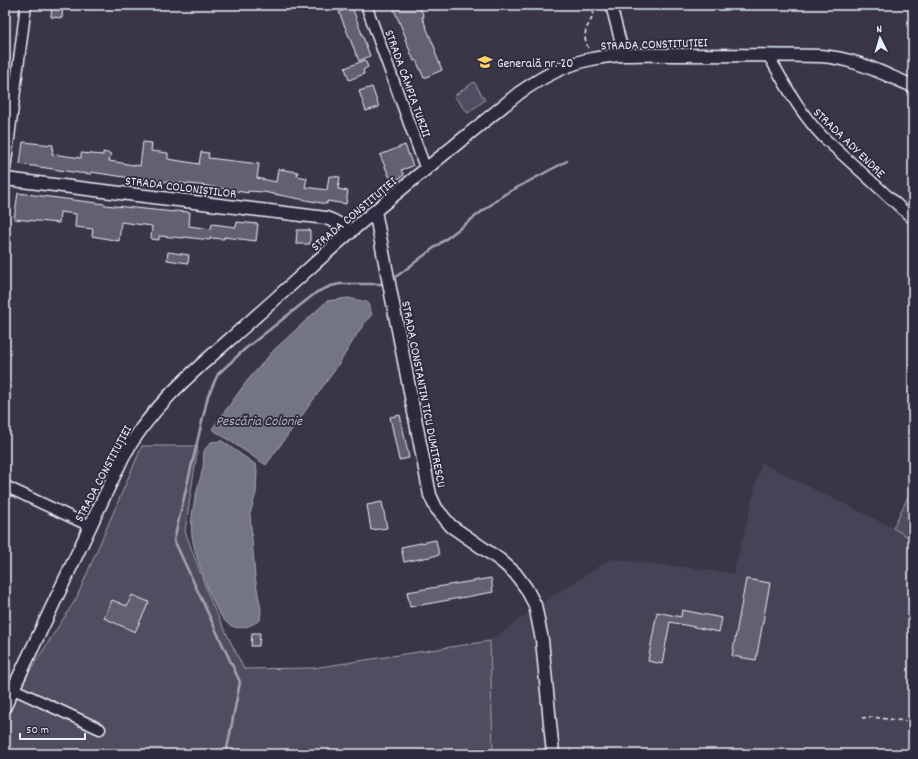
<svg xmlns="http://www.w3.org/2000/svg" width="918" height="759" viewBox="0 0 918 759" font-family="Dekko,sans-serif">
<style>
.built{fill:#464354}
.green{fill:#504e5f;stroke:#9ca0ac}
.water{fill:#737482;stroke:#a2a6b1}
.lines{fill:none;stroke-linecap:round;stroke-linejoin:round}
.stream{stroke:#a2a6b1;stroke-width:2.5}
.building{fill:#636171;stroke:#e8f1f8}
.minor-casing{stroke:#e8f1f8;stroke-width:13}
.tertiary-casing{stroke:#e8f1f8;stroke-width:15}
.path{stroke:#e8f1f8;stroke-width:1.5;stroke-dasharray:4 3;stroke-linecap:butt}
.minor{stroke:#2f2a3d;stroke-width:10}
.tertiary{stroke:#2f2a3d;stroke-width:12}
.labels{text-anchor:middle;stroke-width:3.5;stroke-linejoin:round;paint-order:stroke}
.street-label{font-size:13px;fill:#e8f1f8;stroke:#2f2a3d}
.poi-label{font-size:13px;fill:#e8f1f8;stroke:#2f2a3d;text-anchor:start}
.water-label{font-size:14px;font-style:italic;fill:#aeb2bd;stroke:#2f2a3d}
</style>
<rect width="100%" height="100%" fill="#3a3648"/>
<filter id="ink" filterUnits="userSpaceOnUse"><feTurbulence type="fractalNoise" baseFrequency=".025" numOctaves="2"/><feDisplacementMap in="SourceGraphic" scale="8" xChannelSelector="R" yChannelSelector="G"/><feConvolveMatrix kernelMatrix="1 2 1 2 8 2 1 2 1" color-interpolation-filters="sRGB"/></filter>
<g filter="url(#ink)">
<path class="built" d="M 761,463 L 893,528 L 913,540 L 913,754 L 493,754 L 490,641 L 551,597 L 611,559 L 734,573 Z"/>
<path class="green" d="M 474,82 L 485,100 L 468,113 L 454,96 Z
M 142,446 L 198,446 L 185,531 L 211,602 L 244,669 L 313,668 L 490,641 L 493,754 L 5,754 L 5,721 L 28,674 L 76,599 Z
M 913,486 L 913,540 L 893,528 Z"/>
<path class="water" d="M 348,298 L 367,302 L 372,314 L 359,331 L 337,367 L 266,465 L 212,429 L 247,381 L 274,350 L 327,301 Z
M 222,441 L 256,465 L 257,470 L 256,493 L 250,514 L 255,577 L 261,610 L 260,620 C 249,627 238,632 227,623 C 214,613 194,553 192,536 C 189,512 198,490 203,467 C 204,462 203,457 204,452 C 205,448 209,445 211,442 Z"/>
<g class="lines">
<path class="stream" d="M 397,276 L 505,194 L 567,161
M 226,754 L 240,682 L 174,540 L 208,396 L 218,374 L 245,349 L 317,292 L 331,286 L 340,284 L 385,284"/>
</g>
<path class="building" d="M 52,5 L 63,5 L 62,18 L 51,17 Z
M 392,5 L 419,5 L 424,17 L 422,17 L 436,51 L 435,52 L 442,70 L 424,78 L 416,60 L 414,61 L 405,39 L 406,38 Z
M 352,7 L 370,56 L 359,61 L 339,12 Z
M 365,60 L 368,67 L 363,70 L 364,74 L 349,80 L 345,68 Z
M 372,87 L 379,107 L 366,111 L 359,91 Z
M 23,142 L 53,145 L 52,154 L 81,158 L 81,153 L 103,155 L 103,152 L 111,154 L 109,161 L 140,166 L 143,142 L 152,143 L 151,151 L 168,153 L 168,159 L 199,164 L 201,152 L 209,153 L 208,158 L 259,164 L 257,178 L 276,182 L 278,169 L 298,172 L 297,176 L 307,178 L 305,187 L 327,190 L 329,176 L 340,177 L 338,189 L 348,191 L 346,204 L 327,201 L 327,204 L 263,192 L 248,191 L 248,193 L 208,186 L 131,178 L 91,172 L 91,174 L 79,173 L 20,164 Z
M 405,145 L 413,166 L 401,170 L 404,175 L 392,183 L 380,155 Z
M 18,193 L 105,204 L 105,205 L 174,212 L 174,211 L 190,212 L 189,226 L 211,229 L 212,224 L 236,227 L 237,222 L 258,224 L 256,241 L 224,237 L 224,239 L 210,238 L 210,240 L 184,237 L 184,238 L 159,236 L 159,240 L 151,239 L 152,226 L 121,222 L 119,241 L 92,236 L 93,229 L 75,227 L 76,214 L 60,212 L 59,223 L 14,219 Z
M 297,230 L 310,230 L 310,244 L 296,244 Z
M 168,252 L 189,255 L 188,263 L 167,260 Z
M 400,415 L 409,458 L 399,460 L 390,417 Z
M 382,502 L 387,528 L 371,530 L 367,505 Z
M 436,540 L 439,555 L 404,562 L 401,547 Z
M 491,578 L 493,592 L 410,607 L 407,592 Z
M 746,579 L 770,583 L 756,660 L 732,656 Z
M 132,595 L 149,602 L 135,632 L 104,618 L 112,600 L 127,606 Z
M 682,610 L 722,618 L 719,632 L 670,622 L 662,664 L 648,661 L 657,612 L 681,617 Z
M 252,633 L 260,633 L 259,646 L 251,646 Z"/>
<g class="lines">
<g class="minor-casing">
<path id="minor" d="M 366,5 L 426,170
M 611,5 L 624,55
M 768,55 C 785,84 799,112 823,137 L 913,219
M 5,169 L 26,5
M 5,486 L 90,526
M 5,685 L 100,729"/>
</g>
<g class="tertiary-casing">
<path id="tertiary" d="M 5,179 L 326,218 C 336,221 342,225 350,233
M 375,211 L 430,495 L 436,508 L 451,526 L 500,560 L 515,573 L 526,588 L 535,605 L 542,640 L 553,754
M 5,706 L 123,457 C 154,400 208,360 255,317 C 287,289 318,260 350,232 C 405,185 463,139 519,93 C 542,77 565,64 592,59 C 619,53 647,55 674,55 C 723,55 772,55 820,56 C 855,58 881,73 913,86"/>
</g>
<path class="path" d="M 588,48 C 587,44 585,40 585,36 C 585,24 597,18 593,5
M 862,718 L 871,717 L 913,722"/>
<use href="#minor" class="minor"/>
<use href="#tertiary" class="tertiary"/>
</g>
</g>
<defs>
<g id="school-bare" transform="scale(1.2)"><path d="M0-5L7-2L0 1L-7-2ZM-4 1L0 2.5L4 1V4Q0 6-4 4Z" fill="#ffd166" stroke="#2f2a3d" stroke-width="2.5" paint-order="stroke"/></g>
</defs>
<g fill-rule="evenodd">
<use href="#school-bare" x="485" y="62"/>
</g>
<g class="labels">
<g class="street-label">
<text transform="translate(654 43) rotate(-2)" y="5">STRADA CONSTITUȚIEI</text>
<text transform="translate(409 83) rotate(70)" y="5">STRADA CÂMPIA TURZII</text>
<text transform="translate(850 142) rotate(44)" y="5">STRADA ADY ENDRE</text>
<text transform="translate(181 186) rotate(7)" y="5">STRADA COLONIȘTILOR</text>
<text transform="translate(353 213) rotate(-40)" y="5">STRADA CONSTITUȚIEI</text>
<text transform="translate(425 394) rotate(79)" y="5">STRADA CONSTANTIN TICU DUMITRESCU</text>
<text transform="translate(102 473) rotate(-62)" y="5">STRADA CONSTITUȚIEI</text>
</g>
<g class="poi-label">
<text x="497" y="67">Generală nr. 20</text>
</g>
<g class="water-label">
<text x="259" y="425">Pescăria Colonie</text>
</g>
</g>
<rect width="918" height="759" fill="none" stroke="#2f2a3d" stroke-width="20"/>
<rect x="10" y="10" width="898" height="739" fill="none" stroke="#e8f1f8" stroke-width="1.5" filter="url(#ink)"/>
<g transform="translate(880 38) rotate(355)" stroke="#2f2a3d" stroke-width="3" paint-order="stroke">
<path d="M0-3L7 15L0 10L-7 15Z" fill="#e8f1f8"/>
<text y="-6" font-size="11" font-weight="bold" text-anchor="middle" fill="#e8f1f8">N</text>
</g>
<path d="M20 733v6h65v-6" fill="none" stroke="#e8f1f8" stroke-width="2"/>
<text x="26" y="733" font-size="12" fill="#e8f1f8" stroke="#2f2a3d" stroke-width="3" paint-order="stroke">50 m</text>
</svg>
